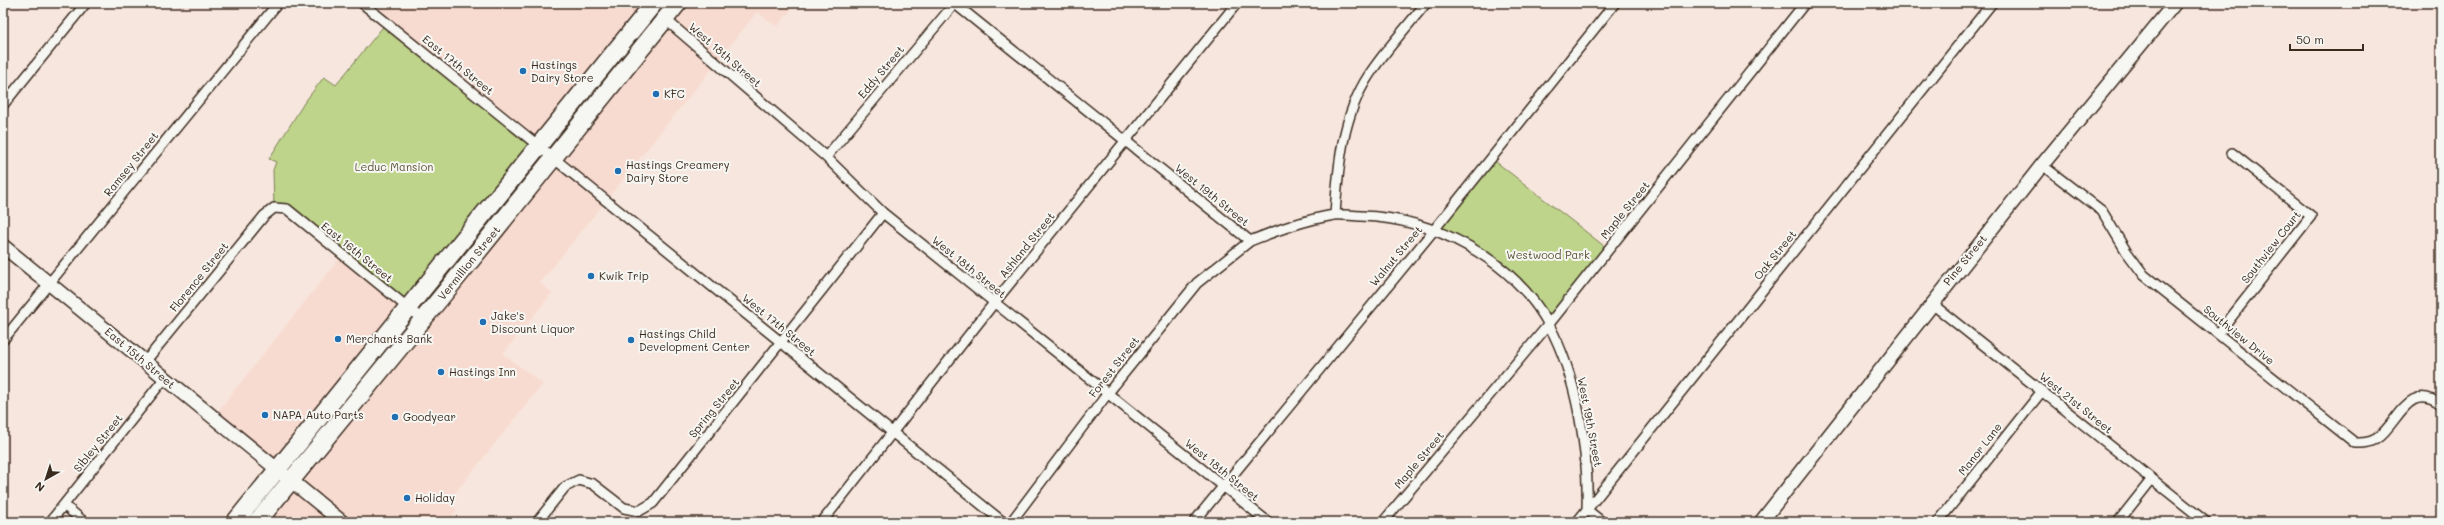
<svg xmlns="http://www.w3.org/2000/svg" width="2444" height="525" viewBox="0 0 2444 525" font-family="Mali,sans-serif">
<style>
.built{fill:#f8dbd0}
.green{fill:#bed48a;stroke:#7c7f54}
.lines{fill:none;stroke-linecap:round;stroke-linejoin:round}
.street-casing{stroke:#3b2a1e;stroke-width:12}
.secondary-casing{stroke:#3b2a1e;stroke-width:16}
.highway-casing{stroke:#3b2a1e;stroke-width:20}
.street{stroke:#f6f6f2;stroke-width:9}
.secondary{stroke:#f6f6f2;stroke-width:13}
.highway{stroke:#f6f6f2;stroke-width:17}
.poi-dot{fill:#1f6fb2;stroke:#f6f6f2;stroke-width:1.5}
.labels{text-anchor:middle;stroke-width:4;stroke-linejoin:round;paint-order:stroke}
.street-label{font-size:11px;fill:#3b2a1e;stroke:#f6f6f2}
.poi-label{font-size:11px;fill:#3b2a1e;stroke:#f6f6f2;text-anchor:start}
.park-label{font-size:11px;fill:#5c5439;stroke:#f6f6f2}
</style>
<rect width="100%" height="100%" fill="#f7e6de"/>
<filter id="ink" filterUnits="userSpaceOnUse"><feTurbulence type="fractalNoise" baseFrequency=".025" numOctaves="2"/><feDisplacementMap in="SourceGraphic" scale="8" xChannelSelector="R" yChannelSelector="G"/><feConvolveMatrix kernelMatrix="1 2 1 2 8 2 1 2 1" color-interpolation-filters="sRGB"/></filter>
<g filter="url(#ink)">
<path class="built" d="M 382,3 L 654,3 L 540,146 L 374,13 Z
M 678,3 L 797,3 L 777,27 L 757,12 L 540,283 L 552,293 L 503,354 L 543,384 L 448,502 L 457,510 L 447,522 L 235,522 L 278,469 L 213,417 L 342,255 L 423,319 Z"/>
<path class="green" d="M 386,23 L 540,146 L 408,308 L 287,209 L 274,208 L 273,170 L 276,162 L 269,159 L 304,103 L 324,77 L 336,85 Z
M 1491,158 L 1608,249 L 1549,324 L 1499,268 L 1434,230 Z"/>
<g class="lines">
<g class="street-casing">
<path id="street" d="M 362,3 L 1003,522
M 954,3 L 1250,241 C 1278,230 1304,220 1334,215 C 1342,214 1352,216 1361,216 C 1434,218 1513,259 1549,325 C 1577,377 1589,451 1587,510 L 1602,522
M 665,19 L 826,157 L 883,213 L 1268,522
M 3,105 L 86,3
M 826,157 L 955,3
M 2042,165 L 2102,211 L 2126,251 L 2144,275 L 2355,443 C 2363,443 2369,443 2376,439 C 2398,425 2407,380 2441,405
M 1335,215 C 1338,167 1342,116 1369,75 C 1386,49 1407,27 1426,3
M 1931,303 L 2206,522
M 2218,334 L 2311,216 L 2232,153
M 3,340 L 278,3
M 145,362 L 264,216 L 274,208 L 287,209 L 423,320
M 64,505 L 84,522
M 50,522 L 164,379
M 537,522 L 565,487 L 579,480 L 593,484 L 624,508 L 639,511 L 653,503 L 883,213
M 822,522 L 994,303 L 1237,3
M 1011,522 L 1108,393 L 1197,283 L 1250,241
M 1194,522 L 1434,230 L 1615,3
M 1383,522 L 1549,324 L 1805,3
M 1577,522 L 1992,3
M 1938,522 L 2042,391
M 2118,522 L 2152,479"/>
</g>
<g class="secondary-casing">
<path id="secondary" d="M 3,246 L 342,522
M 1761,522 L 2042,165 L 2175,3"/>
</g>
<g class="highway-casing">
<path id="highway" d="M 235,522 L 654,3
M 257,522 L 447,290 L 678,3"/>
</g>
<use href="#street" class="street"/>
<use href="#secondary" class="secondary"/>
<use href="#highway" class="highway"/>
</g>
</g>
<g class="poi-dot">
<circle cx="523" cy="71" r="4"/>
<circle cx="656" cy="94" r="4"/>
<circle cx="618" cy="171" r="4"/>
<circle cx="591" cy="276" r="4"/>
<circle cx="483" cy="322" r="4"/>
<circle cx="338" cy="339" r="4"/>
<circle cx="631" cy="340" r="4"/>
<circle cx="441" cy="372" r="4"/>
<circle cx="265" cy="415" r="4"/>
<circle cx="395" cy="417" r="4"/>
<circle cx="407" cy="498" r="4"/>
</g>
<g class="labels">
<g class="street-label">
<text transform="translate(725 55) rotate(41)" y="4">West 18th Street</text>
<text transform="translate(458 65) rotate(39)" y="4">East 17th Street</text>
<text transform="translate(881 72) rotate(-50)" y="4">Eddy Street</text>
<text transform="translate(131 164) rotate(-51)" y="4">Ramsey Street</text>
<text transform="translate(1212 195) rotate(39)" y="4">West 19th Street</text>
<text transform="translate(1625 210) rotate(-51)" y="4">Maple Street</text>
<text transform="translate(1027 245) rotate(-51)" y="4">Ashland Street</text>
<text transform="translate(2271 247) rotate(-52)" y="4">Southview Court</text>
<text transform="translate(357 252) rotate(39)" y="4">East 16th Street</text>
<text transform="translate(1775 255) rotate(-51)" y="4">Oak Street</text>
<text transform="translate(1396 256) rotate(-50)" y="4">Walnut Street</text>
<text transform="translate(1965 260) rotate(-51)" y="4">Pine Street</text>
<text transform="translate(469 263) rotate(-51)" y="4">Vermillion Street</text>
<text transform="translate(969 267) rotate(39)" y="4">West 18th Street</text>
<text transform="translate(199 277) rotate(-51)" y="4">Florence Street</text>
<text transform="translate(779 325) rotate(39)" y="4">West 17th Street</text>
<text transform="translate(2239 335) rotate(39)" y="4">Southview Drive</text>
<text transform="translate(140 358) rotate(40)" y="4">East 15th Street</text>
<text transform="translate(1114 367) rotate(-52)" y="4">Forest Street</text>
<text transform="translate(2076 403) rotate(39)" y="4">West 21st Street</text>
<text transform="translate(714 408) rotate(-51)" y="4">Spring Street</text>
<text transform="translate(1590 422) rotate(79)" y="4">West 19th Street</text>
<text transform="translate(98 443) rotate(-51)" y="4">Sibley Street</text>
<text transform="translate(1980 449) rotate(-52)" y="4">Manor Lane</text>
<text transform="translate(1419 460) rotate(-50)" y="4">Maple Street</text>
<text transform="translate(1222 470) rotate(39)" y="4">West 18th Street</text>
</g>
<g class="poi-label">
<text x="531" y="69">Hastings<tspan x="531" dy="13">Dairy Store</tspan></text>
<text x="664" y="98">KFC</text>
<text x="626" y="169">Hastings Creamery<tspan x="626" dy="13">Dairy Store</tspan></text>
<text x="599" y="280">Kwik Trip</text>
<text x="491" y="320">Jake's<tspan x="491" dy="13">Discount Liquor</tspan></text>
<text x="639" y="338">Hastings Child<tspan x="639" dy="13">Development Center</tspan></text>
<text x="346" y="343">Merchants Bank</text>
<text x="449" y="376">Hastings Inn</text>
<text x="273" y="419">NAPA Auto Parts</text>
<text x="403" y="421">Goodyear</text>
<text x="415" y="502">Holiday</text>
</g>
<g class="park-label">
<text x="394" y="171">Leduc Mansion</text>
<text x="1548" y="259">Westwood Park</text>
</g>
</g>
<rect width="2444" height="525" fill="none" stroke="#f6f6f2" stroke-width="16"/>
<rect x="8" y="8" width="2428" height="509" fill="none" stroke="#3b2a1e" stroke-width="1.5" filter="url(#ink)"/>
<g transform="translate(46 479) rotate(219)" stroke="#f6f6f2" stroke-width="3" paint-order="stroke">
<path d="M0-3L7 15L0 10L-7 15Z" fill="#3b2a1e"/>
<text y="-6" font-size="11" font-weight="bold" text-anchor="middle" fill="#3b2a1e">N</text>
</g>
<path d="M2290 44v6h73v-6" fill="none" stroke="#3b2a1e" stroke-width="2"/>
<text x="2296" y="44" font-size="12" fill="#3b2a1e" stroke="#f6f6f2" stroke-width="3" paint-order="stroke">50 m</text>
</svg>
